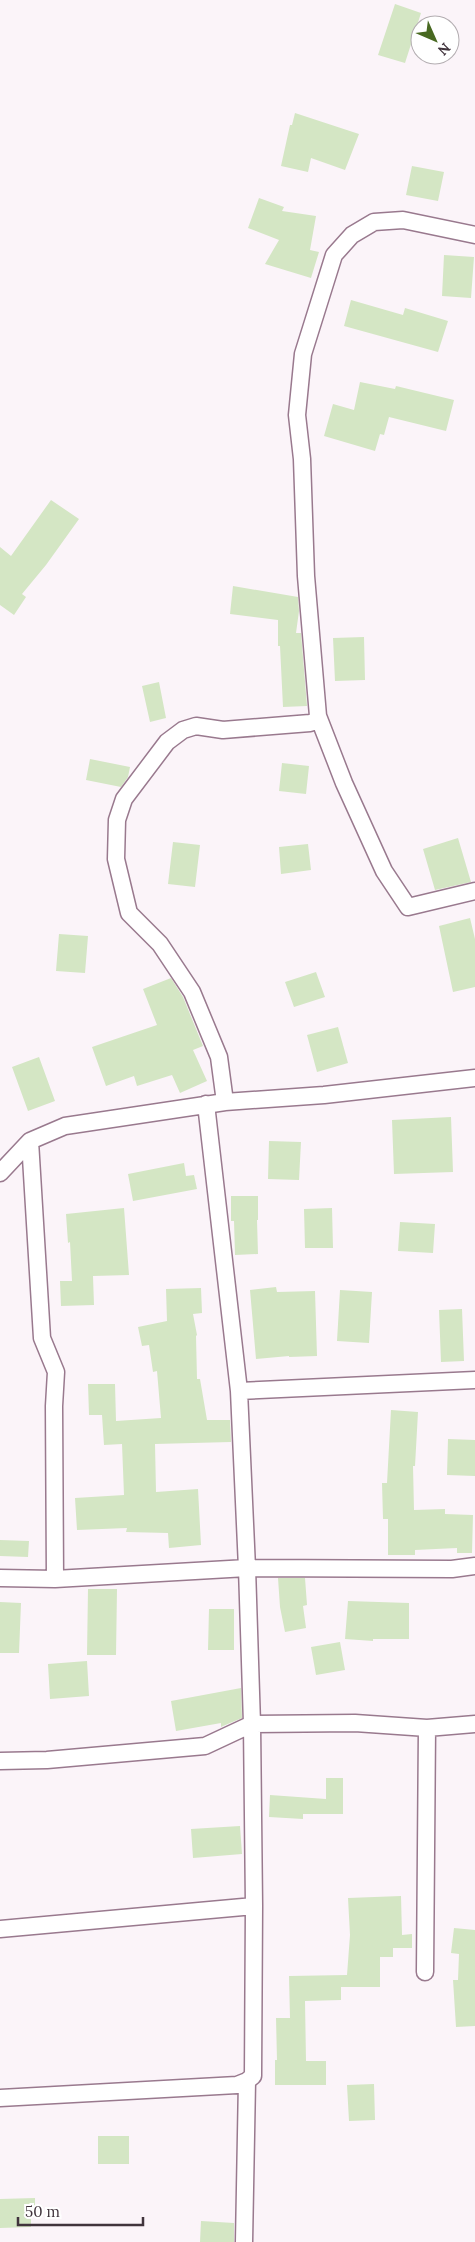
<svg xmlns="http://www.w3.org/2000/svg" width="475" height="2242" viewBox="0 0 475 2242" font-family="Lora,serif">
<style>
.building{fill:#d4e6c4}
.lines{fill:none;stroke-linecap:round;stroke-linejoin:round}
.minor-casing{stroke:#99798e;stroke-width:19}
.minor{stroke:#fff;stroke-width:16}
</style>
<rect width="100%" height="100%" fill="#fbf4f9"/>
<path class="building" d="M 395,4 L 421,13 L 405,63 L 378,55 Z
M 295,113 L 359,134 L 345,170 L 311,158 L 308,172 L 281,166 L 290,125 L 292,125 Z
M 412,166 L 444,172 L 438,201 L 406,195 Z
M 259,198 L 284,207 L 282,211 L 316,216 L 310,250 L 319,252 L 311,278 L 265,264 L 279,240 L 248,228 Z
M 444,255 L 474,257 L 471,298 L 442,296 Z
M 351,300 L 403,315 L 405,308 L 448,321 L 438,352 L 344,326 Z
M 360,382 L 395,389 L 396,386 L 454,400 L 446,431 L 389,417 L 384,435 L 380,434 L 375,451 L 324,436 L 333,404 L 354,410 Z
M 51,500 L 79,519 L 46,565 L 22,594 L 26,597 L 14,615 L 0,605 L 0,547 L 11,556 Z
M 233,586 L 298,597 L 299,611 L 296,633 L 301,633 L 307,706 L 283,707 L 280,646 L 278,646 L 278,620 L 230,614 Z
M 364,637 L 365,680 L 335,681 L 333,638 Z
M 159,682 L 166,718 L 150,722 L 142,686 Z
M 90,759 L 130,767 L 128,777 L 121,787 L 86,780 Z
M 282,763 L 309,766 L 306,794 L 279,791 Z
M 458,838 L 471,882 L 435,890 L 423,849 Z
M 173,842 L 200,845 L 195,887 L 168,884 Z
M 308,844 L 311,870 L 281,874 L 279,847 Z
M 470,918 L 475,939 L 475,987 L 453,992 L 439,926 Z
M 59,934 L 88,936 L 85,973 L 56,971 Z
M 316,972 L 325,997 L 294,1007 L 285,982 Z
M 171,978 L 183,997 L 203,1046 L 193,1050 L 207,1081 L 180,1093 L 172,1075 L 137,1086 L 134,1076 L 106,1086 L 92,1047 L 157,1025 L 143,989 Z
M 338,1027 L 348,1063 L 317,1072 L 307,1035 Z
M 39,1057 L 55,1101 L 28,1111 L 12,1067 Z
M 451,1117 L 453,1172 L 394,1174 L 392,1120 Z
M 269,1141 L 301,1142 L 299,1180 L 268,1179 Z
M 184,1163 L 186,1176 L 194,1175 L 197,1189 L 133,1201 L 128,1174 Z
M 231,1196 L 258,1196 L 258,1220 L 257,1220 L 258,1254 L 235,1255 L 234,1221 L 231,1221 Z
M 124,1208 L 129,1275 L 93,1276 L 94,1305 L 61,1306 L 60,1281 L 72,1281 L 70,1242 L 68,1243 L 66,1214 Z
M 332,1208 L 333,1248 L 305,1248 L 304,1209 Z
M 400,1222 L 435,1224 L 433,1253 L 398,1251 Z
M 276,1287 L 277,1292 L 315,1291 L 317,1356 L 289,1357 L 289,1356 L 256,1359 L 250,1290 Z
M 201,1288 L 202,1313 L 193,1314 L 197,1335 L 196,1336 L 197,1379 L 200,1379 L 207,1420 L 230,1420 L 231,1442 L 155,1444 L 156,1492 L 198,1489 L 201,1545 L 169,1548 L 168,1533 L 126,1532 L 127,1528 L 77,1530 L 75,1498 L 124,1495 L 122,1444 L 104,1445 L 102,1415 L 89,1415 L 88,1384 L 115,1384 L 116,1421 L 161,1418 L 157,1371 L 153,1372 L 149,1345 L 142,1346 L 138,1327 L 167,1321 L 166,1289 Z
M 340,1290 L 372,1292 L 369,1343 L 337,1341 Z
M 462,1309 L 464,1361 L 441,1362 L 439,1310 Z
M 391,1410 L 418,1412 L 415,1466 L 413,1466 L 414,1510 L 445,1509 L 445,1514 L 473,1515 L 472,1553 L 457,1553 L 457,1548 L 415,1550 L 415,1555 L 388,1555 L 388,1519 L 383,1519 L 382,1483 L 387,1483 Z
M 448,1439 L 475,1440 L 475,1476 L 447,1475 Z
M 0,1540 L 29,1541 L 28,1557 L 0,1556 Z
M 278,1578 L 305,1578 L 307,1605 L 303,1606 L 306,1628 L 285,1632 L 280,1607 Z
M 88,1589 L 117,1589 L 116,1655 L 87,1655 Z
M 348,1601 L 409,1603 L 409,1639 L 373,1639 L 373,1641 L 345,1639 Z
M 0,1602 L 21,1603 L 19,1653 L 0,1653 Z
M 209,1609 L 234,1609 L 234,1650 L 208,1650 Z
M 340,1642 L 345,1670 L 316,1675 L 311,1647 Z
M 87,1661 L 89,1696 L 50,1699 L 48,1664 Z
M 241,1688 L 242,1718 L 223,1726 L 221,1727 L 221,1723 L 176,1731 L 171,1701 Z
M 326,1778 L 343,1778 L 343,1814 L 303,1814 L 303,1819 L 269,1817 L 270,1795 L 326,1799 Z
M 240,1826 L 242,1854 L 193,1858 L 191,1829 Z
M 401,1896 L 402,1935 L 412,1934 L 412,1948 L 393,1948 L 393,1957 L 380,1957 L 380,1987 L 341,1987 L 341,2000 L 305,2001 L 306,2061 L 326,2061 L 326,2085 L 275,2085 L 275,2060 L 277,2060 L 276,2018 L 290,2018 L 289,1976 L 347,1975 L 350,1935 L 348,1898 Z
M 454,1928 L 475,1930 L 475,2026 L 456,2027 L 453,1980 L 458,1980 L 459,1954 L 451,1953 Z
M 374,2084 L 375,2120 L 349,2121 L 347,2085 Z
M 98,2136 L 129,2136 L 129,2164 L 98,2164 Z
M 35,2198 L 35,2215 L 31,2215 L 31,2227 L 0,2228 L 0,2199 Z
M 201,2221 L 234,2223 L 234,2242 L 200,2242 Z"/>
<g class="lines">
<g class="minor-casing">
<path id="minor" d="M 475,235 L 403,220 L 374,222 L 352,235 L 334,255 L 303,354 L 297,415 L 302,459 L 306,576 L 318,716 L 344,783 L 384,871 L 408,907 L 475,891
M 225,1102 L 219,1057 L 192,992 L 160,944 L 129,913 L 116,859 L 117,820 L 124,799 L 167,742 L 183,730 L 196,726 L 223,730 L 310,723 L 316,721 L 318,716
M 30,1141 L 42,1338 L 56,1372 L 54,1406 L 55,1579
M 0,1173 L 30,1141 L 65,1126 L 225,1102 L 324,1095 L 475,1078
M 239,1391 L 475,1380
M 0,1578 L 55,1579 L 247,1568 L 452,1569 L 475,1566
M 0,1761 L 47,1760 L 205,1746 L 252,1724 L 355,1723 L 427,1728 L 475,1724
M 0,1929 L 254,1906
M 425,1972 L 427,1728
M 0,2098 L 237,2085 L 247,2081 L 253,2076 L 254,1906 L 252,1724 L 247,1568 L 239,1391 L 206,1104
M 244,2242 L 247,2081"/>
</g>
<use href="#minor" class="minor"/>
</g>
<g transform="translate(435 40) rotate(135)"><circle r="24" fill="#ffffff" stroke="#b3adb1"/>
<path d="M0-4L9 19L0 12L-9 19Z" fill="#486921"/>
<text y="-8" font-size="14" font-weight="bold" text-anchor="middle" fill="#40333c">N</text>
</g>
<path d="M18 2217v8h125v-8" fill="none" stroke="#40333c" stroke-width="2.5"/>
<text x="25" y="2217" font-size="15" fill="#40333c" stroke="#ffffff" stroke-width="4" paint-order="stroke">50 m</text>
</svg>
